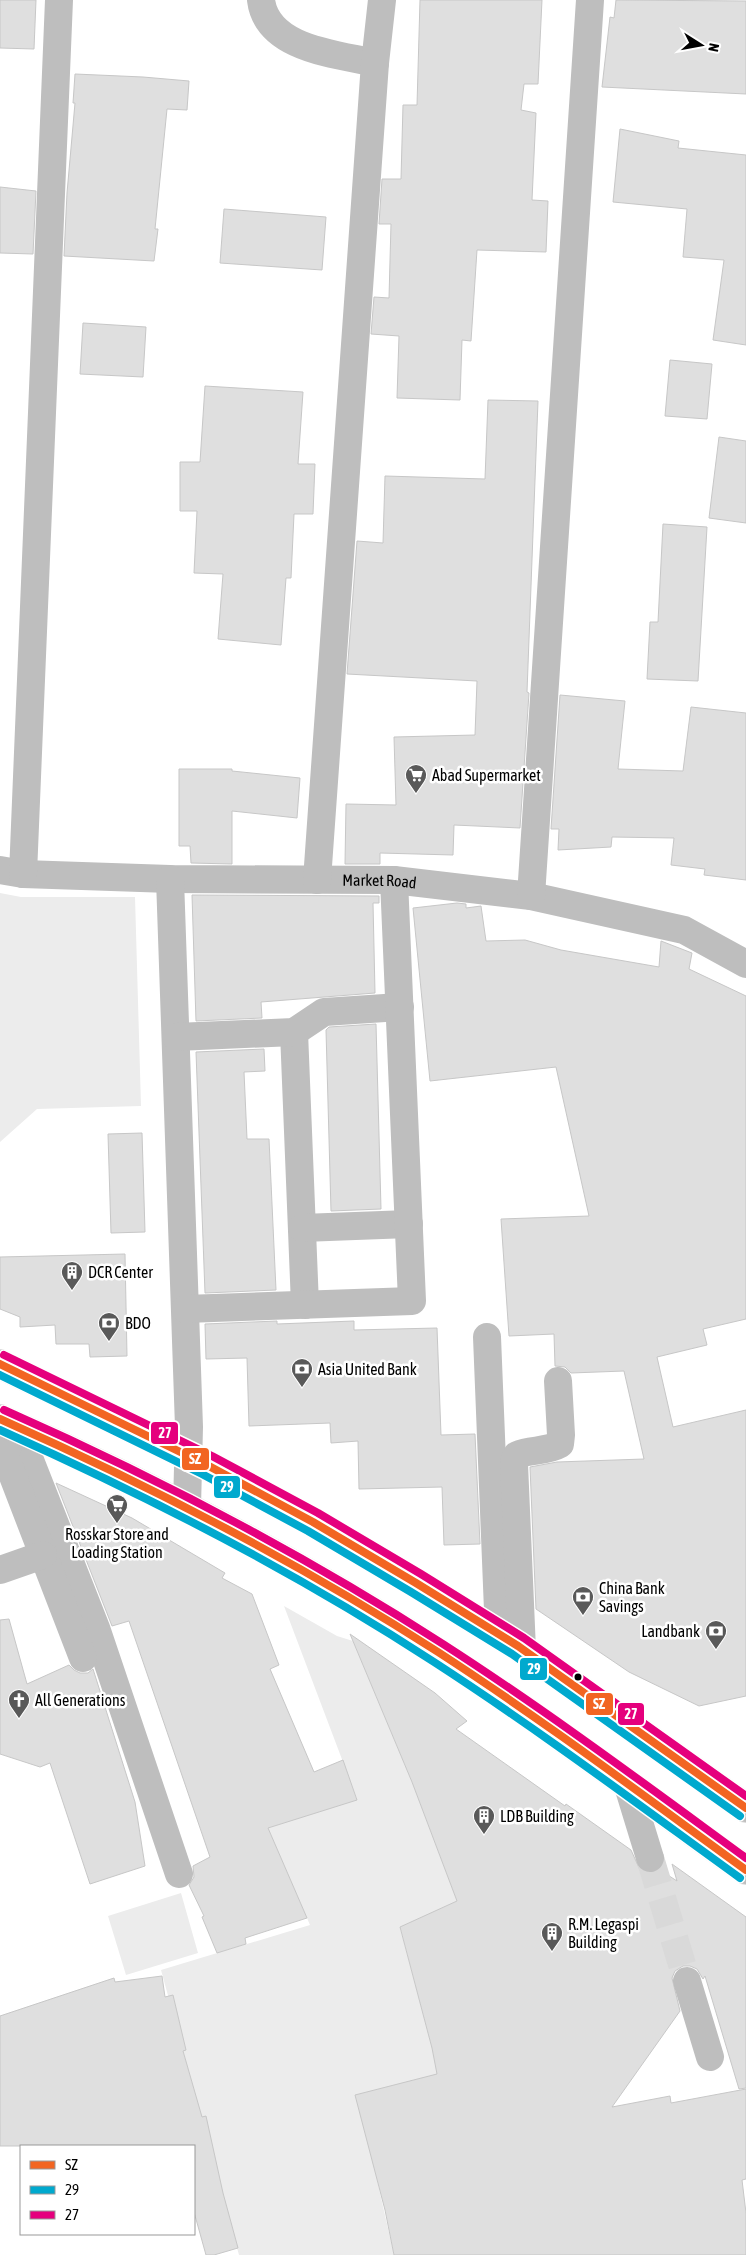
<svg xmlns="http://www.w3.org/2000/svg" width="746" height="2255" viewBox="0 0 746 2255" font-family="'Asap Condensed',sans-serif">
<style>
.green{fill:#ececec}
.building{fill:#dfdfdf;stroke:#c7c7c7}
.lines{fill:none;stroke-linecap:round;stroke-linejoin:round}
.minor-tunnel{stroke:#d9d9d9;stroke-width:28;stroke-dasharray:28 14;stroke-linecap:butt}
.highway-casing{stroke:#dbdbdb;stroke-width:30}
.minor{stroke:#bebebe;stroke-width:28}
.highway{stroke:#bebebe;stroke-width:28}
.bus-1-casing{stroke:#fff;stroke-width:11}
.bus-2-casing{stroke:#fff;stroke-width:11}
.bus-3-casing{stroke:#fff;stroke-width:11}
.bus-1{stroke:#f26522;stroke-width:8}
.bus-2{stroke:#00a9ce;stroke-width:8}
.bus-3{stroke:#e5007d;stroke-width:8}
.bus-dot{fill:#000;stroke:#fff;stroke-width:2}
.labels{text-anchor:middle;stroke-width:5;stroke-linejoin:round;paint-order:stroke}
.poi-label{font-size:16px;fill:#000;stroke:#fff;text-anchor:start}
.street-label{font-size:16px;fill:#000;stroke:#fff}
.line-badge{stroke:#fff;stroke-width:2}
.badge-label{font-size:14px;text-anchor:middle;font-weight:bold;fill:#fff}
</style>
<rect width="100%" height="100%" fill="#fff"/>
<path class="green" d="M 0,893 L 21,897 L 135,897 L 141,1106 L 37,1109 L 0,1142 Z
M 284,1606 L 337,1636 L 353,1641 L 412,1782 L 457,1901 L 400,1928 L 462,2159 L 377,2180 L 394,2255 L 239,2255 L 161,1970 L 310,1925 L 268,1828 L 357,1799 Z
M 181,1893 L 198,1953 L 126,1975 L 108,1916 Z"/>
<path class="building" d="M 0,0 L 36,0 L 34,49 L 0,48 Z
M 420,0 L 542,0 L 538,84 L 524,84 L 521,110 L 536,113 L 532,200 L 548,201 L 546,252 L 477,250 L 471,341 L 462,340 L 460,400 L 397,398 L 399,336 L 371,334 L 374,297 L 389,298 L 391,224 L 379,224 L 382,179 L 401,179 L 403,105 L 417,105 Z
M 616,0 L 746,1 L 746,94 L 602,87 L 610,17 L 614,18 Z
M 75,74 L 143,77 L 189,81 L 187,110 L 167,109 L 155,229 L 158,229 L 154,261 L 64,256 L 67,193 L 75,103 L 73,103 Z
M 620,129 L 679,141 L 678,148 L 746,155 L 746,345 L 713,340 L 724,260 L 683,257 L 687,209 L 613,202 Z
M 0,187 L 36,191 L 33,254 L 0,253 Z
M 224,209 L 326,217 L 322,270 L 220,263 Z
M 83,323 L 146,327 L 143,377 L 80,374 Z
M 670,360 L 712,364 L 707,419 L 665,416 Z
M 205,386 L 303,392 L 298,464 L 315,464 L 313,514 L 294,514 L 291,578 L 286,578 L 281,645 L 218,639 L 223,574 L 194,573 L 197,511 L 180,511 L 180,462 L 200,462 Z
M 488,400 L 538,401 L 527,692 L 529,693 L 520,828 L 454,825 L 453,855 L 380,853 L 380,864 L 345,864 L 346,804 L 396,805 L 394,737 L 475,735 L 477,681 L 347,674 L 357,541 L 383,543 L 385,476 L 485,479 Z
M 719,437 L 746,441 L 746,523 L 709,518 Z
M 663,524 L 707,527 L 698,681 L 647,679 L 650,622 L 658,622 Z
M 560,695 L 625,701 L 618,769 L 683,771 L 691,707 L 746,713 L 746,880 L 704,875 L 705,869 L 671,865 L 674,838 L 612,837 L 611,847 L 558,850 L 559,829 L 551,829 Z
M 179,769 L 232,769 L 232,771 L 300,778 L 297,818 L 232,811 L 232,864 L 191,863 L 190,846 L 179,846 Z
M 192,895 L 379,896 L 379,903 L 373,903 L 375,993 L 261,1002 L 262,1018 L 196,1021 Z
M 457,903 L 466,904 L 466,908 L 481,906 L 486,941 L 525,940 L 561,950 L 659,967 L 661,941 L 692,953 L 689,969 L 746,996 L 746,1319 L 703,1329 L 707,1345 L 657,1357 L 673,1427 L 746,1410 L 746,1696 L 699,1706 L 629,1672 L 536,1609 L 530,1467 L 557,1462 L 644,1459 L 624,1371 L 571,1373 L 565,1367 L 555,1366 L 554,1334 L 509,1336 L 501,1219 L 589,1216 L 556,1067 L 430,1081 L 413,908 Z
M 376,1024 L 381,1209 L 331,1211 L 326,1030 L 329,1027 Z
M 264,1049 L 265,1071 L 244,1072 L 247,1139 L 269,1139 L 276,1290 L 205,1293 L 196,1052 Z
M 142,1133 L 145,1232 L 111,1233 L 108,1134 Z
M 125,1254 L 127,1356 L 90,1357 L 89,1344 L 56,1344 L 55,1325 L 20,1327 L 20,1317 L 0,1309 L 0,1257 Z
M 277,1321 L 277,1324 L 354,1321 L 354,1330 L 437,1328 L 441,1435 L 475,1434 L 480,1544 L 444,1545 L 442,1487 L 359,1489 L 358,1441 L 331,1443 L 330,1423 L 249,1426 L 247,1358 L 206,1359 L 205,1324 Z
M 56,1483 L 132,1518 L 225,1573 L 222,1578 L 252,1594 L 279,1665 L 270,1669 L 314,1772 L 343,1760 L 357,1800 L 268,1828 L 307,1918 L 245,1938 L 246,1944 L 217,1953 L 202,1917 L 204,1916 L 189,1885 L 194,1877 L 193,1866 L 210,1857 L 129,1621 L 112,1626 Z
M 9,1619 L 27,1684 L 69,1665 L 74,1670 L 80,1673 L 88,1673 L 93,1669 L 135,1802 L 145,1866 L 90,1884 L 50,1763 L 40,1767 L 0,1754 L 0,1620 Z
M 350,1634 L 435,1693 L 467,1721 L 456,1729 L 565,1806 L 566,1804 L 631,1850 L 640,1870 L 647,1873 L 654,1873 L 660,1870 L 677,1881 L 672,1864 L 746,1917 L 746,2088 L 739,2089 L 705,1976 L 703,1979 L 697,1969 L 690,1966 L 683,1966 L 675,1971 L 672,1978 L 680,2011 L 612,2107 L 670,2096 L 671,2103 L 746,2089 L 746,2179 L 742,2180 L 746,2213 L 746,2255 L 394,2255 L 385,2210 L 355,2095 L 437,2074 L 432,2048 L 400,1927 L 457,1901 L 412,1782 Z
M 162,1976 L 165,1997 L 173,1995 L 186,2050 L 183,2051 L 202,2117 L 206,2116 L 223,2193 L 238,2248 L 214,2255 L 206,2255 L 194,2212 L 194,2146 L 0,2146 L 0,2016 L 114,1978 L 115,1982 Z"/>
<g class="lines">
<path class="minor-tunnel" d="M 650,1858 L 687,1981"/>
<g class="highway-casing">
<path id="highway" d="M 0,1364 L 207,1465 L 313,1522 L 416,1583 L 518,1646 L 746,1808
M 0,1419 C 136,1478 267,1546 393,1624 C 515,1699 630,1787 746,1870"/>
</g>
<g class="minor">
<path d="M 261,0 C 267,49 336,54 375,63"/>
<path id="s1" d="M 0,870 L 23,874 L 170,879 L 394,880 L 531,896 L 684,930 L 746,964"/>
<path d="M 23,874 L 59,0"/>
<path d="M 170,879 L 189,1427 L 187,1507"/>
<path d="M 317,880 L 375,63 L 382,0"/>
<path d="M 531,896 L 590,0"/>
<path d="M 294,1032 L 305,1305"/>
<path d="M 176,1037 L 294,1032 L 324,1012 L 400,1007"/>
<path d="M 302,1228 L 409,1224"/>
<path d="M 185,1309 L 412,1301 L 394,880"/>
<path d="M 487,1337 L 499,1635"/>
<path d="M 17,1427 L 96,1628 L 179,1874"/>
<path d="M 17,1427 L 4,1453 L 83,1658"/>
<path d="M 0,1570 L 43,1555"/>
<path d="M 522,1650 L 514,1464 L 517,1455 C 531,1449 546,1452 560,1444 L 561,1435 L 558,1381"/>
<path d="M 628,1786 L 650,1858"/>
<path d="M 687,1981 L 710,2057"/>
</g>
<use href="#highway" class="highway"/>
<g class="bus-1-casing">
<path id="bus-1" d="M 0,1364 L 207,1465 L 313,1522 L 416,1583 L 518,1646 L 746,1808
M 0,1419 C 151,1486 298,1562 438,1652 C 543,1720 644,1796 746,1870"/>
</g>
<g class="bus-2-casing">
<path id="bus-2" d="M 0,1375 L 202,1474 L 308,1531 L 411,1592 L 512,1654 L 740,1816
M 0,1430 C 150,1497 296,1572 434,1662 C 539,1730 639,1805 740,1878"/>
</g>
<g class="bus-3-casing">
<path id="bus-3" d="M 4,1355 L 212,1456 L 318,1513 L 421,1574 L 524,1638 L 746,1796
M 4,1410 C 156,1477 303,1554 443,1644 C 547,1711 646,1785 746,1858"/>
</g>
<use href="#bus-1" class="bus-1"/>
<use href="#bus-2" class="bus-2"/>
<use href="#bus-3" class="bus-3"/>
</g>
<defs>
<g id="supermarket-pin" transform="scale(1.125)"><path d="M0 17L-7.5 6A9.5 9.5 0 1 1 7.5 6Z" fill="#595959" stroke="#fff"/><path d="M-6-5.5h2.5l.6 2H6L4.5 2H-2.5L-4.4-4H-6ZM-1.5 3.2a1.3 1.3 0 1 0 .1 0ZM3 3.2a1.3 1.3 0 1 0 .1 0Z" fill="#fff"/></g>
<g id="building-pin" transform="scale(1.125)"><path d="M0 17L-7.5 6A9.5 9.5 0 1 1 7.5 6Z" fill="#595959" stroke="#fff"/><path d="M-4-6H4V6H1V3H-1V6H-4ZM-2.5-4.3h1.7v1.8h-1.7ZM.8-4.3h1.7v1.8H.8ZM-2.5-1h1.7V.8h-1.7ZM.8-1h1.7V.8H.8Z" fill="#fff"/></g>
<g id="bank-pin" transform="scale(1.125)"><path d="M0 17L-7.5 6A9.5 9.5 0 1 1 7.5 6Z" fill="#595959" stroke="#fff"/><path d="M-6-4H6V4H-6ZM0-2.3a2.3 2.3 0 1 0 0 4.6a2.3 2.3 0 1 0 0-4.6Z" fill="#fff"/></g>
<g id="church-pin" transform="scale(1.125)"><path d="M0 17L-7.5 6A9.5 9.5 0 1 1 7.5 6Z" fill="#595959" stroke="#fff"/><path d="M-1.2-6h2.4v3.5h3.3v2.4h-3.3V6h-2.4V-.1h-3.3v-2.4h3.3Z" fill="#fff"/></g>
</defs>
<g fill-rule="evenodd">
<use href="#supermarket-pin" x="416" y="775"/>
<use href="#building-pin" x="72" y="1272"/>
<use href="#bank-pin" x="109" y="1323"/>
<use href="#bank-pin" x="302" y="1369"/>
<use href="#supermarket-pin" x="117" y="1505"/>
<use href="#bank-pin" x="583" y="1597"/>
<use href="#bank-pin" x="716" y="1631"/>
<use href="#church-pin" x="19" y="1700"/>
<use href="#building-pin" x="484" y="1816"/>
<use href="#building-pin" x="552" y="1933"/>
</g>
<circle class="bus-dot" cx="578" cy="1677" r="4.5"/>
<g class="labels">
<g class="poi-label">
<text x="432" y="781">Abad Supermarket</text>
<text x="88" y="1278">DCR Center</text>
<text x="125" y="1329">BDO</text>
<text x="318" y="1375">Asia United Bank</text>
<text x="117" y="1540" text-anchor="middle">Rosskar Store and<tspan x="117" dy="18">Loading Station</tspan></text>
<text x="599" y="1594">China Bank<tspan x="599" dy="18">Savings</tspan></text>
<text x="700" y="1637" text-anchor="end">Landbank</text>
<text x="35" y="1706">All Generations</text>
<text x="500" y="1822">LDB Building</text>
<text x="568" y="1930">R.M. Legaspi<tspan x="568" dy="18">Building</tspan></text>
</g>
<g class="street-label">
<text dy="6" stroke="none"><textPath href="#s1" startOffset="380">Market Road</textPath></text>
</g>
</g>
<g class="line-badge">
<rect x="150" y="1421" width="29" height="24" rx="5" fill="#e5007d"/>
<rect x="181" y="1447" width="29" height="24" rx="5" fill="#f26522"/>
<rect x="213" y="1475" width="28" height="24" rx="5" fill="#00a9ce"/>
<rect x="519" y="1657" width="29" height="24" rx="5" fill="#00a9ce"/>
<rect x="585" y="1692" width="29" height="24" rx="5" fill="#f26522"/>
<rect x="617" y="1702" width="28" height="24" rx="5" fill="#e5007d"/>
</g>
<g class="badge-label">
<text x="165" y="1438">27</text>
<text x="195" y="1464">SZ</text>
<text x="227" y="1492">29</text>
<text x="534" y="1674">29</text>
<text x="599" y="1709">SZ</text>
<text x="631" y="1719">27</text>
</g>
<rect x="20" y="2145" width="175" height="90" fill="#ffffff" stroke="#999999"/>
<rect x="30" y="2161" width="25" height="8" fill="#f26522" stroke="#999999"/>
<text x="65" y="2170" font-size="15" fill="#000000">SZ</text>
<rect x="30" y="2186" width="25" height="8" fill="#00a9ce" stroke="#999999"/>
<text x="65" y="2195" font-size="15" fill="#000000">29</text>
<rect x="30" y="2211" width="25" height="8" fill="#e5007d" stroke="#999999"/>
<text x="65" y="2220" font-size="15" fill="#000000">27</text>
<g transform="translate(701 45) rotate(101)" stroke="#ffffff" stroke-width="4" paint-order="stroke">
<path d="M0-4L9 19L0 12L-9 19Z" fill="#000000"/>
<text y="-8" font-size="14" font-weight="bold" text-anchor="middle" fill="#000000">N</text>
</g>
</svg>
